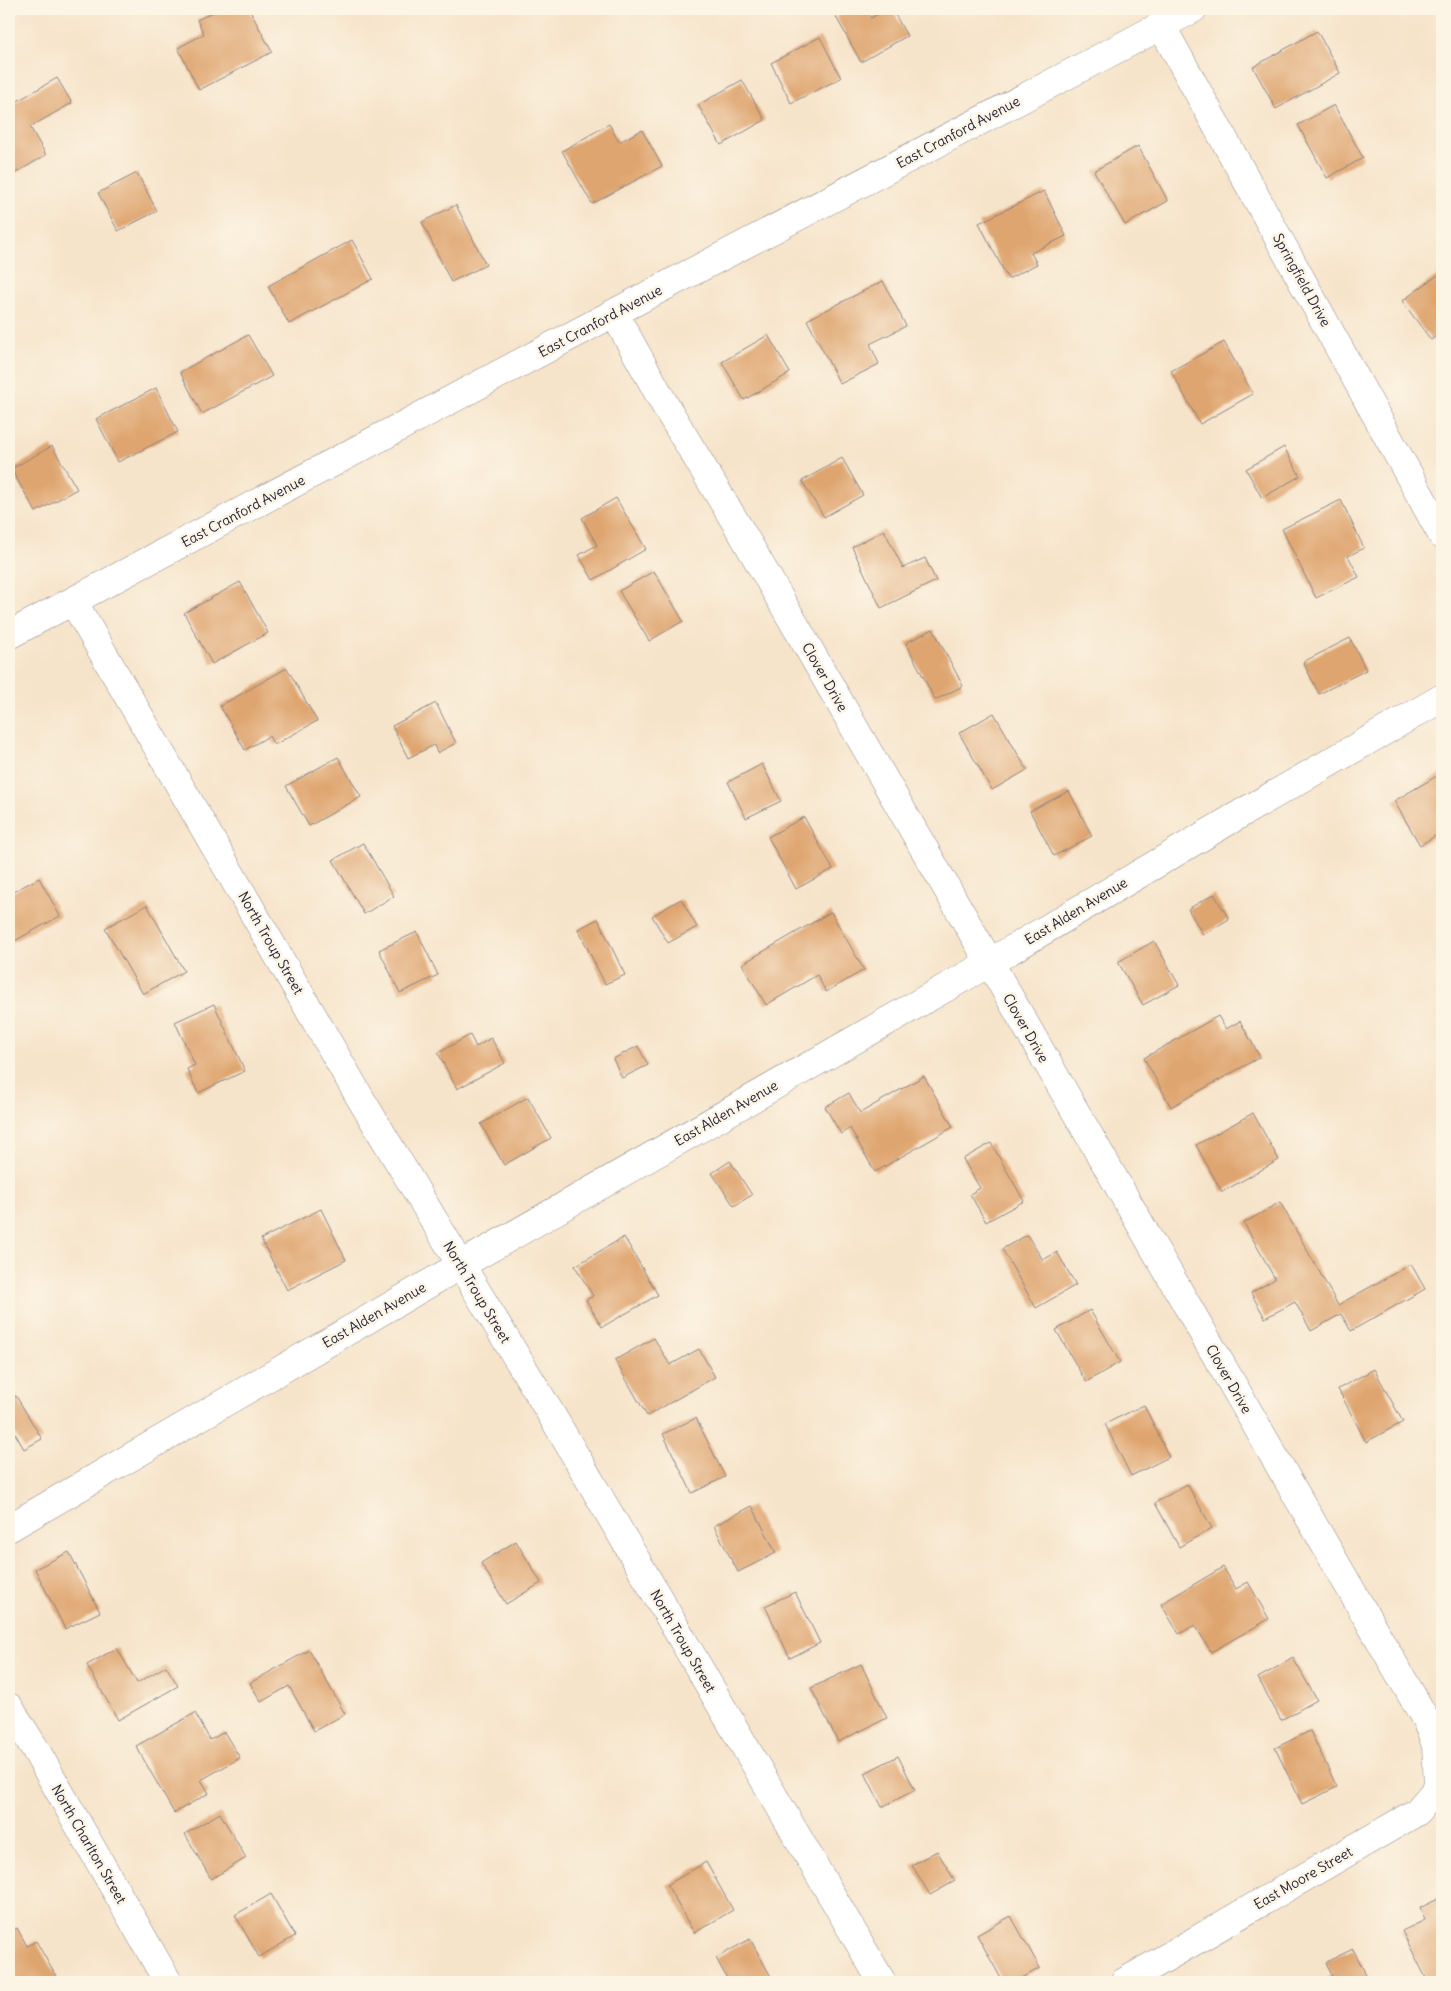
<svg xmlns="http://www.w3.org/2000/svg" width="1451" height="1991" viewBox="0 0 1451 1991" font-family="Delius,sans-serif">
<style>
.building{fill:#dfa56f}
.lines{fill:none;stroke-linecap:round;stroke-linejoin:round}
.street-casing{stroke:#8c8382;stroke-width:29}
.street{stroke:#fff;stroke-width:28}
.labels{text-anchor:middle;stroke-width:5;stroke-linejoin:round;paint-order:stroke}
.street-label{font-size:14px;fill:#22223b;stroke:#fcf5e5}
</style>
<rect width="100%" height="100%" fill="#fcf5e5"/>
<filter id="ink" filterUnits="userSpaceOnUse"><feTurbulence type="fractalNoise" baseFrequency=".02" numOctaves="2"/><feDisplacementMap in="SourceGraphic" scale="10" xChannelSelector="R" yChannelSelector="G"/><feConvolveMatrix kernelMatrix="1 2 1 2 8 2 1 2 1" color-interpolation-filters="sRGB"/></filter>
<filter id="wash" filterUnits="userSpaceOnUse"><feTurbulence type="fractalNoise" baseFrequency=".0096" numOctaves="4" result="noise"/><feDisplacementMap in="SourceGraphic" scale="20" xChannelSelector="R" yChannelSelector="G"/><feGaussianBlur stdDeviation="1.12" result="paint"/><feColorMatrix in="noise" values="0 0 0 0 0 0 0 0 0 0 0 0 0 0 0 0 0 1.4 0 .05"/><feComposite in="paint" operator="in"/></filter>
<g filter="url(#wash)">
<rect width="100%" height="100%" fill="#f6e4ca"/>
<g id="blocks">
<path class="building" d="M 219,9 L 249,9 L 272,52 L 199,90 L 178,48 L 204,34 L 197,20 Z
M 850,9 L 866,9 L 871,18 L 886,9 L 892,9 L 907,36 L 861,62 L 836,17 Z
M 1317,31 L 1340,73 L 1276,109 L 1253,67 Z
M 820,37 L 841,78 L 791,103 L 771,63 Z
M 57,78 L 72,103 L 30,127 L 46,155 L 9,177 L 9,106 Z
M 742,80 L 765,120 L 721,145 L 698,105 Z
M 1334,105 L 1363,158 L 1327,178 L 1298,125 Z
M 609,124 L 619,142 L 642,130 L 662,166 L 592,204 L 562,151 Z
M 1138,146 L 1168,201 L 1125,225 L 1094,171 Z
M 137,173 L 157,211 L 118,231 L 98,193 Z
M 1044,191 L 1066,236 L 1031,253 L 1037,264 L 1008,279 L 979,223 Z
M 456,205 L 486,265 L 451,282 L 422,222 Z
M 352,240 L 373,279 L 289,324 L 268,286 Z
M 1442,272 L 1442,332 L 1431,340 L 1402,301 Z
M 883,281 L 906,326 L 870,344 L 879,364 L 840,384 L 807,320 Z
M 248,335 L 272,376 L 202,414 L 180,372 Z
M 768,335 L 790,373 L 744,400 L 722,362 Z
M 1224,342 L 1253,394 L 1200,424 L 1171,371 Z
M 156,388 L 178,432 L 118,462 L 96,419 Z
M 52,446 L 77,489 L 36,512 L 11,469 Z
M 1284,447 L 1300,476 L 1262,498 L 1246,469 Z
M 842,458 L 863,495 L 824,517 L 802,481 Z
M 616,498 L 646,549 L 593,580 L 579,555 L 597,545 L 582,518 Z
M 1341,500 L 1364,548 L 1348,556 L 1359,577 L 1316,598 L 1282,529 Z
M 884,530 L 903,568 L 925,558 L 936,581 L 881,608 L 852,547 Z
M 654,571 L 683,621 L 649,641 L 619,591 Z
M 240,582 L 268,633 L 212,664 L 184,613 Z
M 933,629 L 963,686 L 935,700 L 906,643 Z
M 1350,638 L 1366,670 L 1319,694 L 1303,662 Z
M 287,668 L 317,721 L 274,745 L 269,736 L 245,750 L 220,706 Z
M 436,703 L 456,743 L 437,753 L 434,745 L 408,758 L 392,726 Z
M 994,713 L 1027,770 L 992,790 L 959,733 Z
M 338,757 L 361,797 L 309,826 L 286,786 Z
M 762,764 L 781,801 L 746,818 L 728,782 Z
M 1442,773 L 1442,832 L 1420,845 L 1394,801 Z
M 1069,791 L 1092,836 L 1054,856 L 1030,811 Z
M 804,817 L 833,869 L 796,889 L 768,837 Z
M 363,843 L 394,896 L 364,914 L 333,860 Z
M 39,878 L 60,916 L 9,944 L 9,894 Z
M 1214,894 L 1229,919 L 1203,935 L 1188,909 Z
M 681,899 L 697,927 L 668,943 L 652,916 Z
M 147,905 L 184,971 L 143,994 L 105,928 Z
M 831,912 L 864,970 L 826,992 L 817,975 L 766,1005 L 742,964 Z
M 598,919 L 625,975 L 605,984 L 578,929 Z
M 417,932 L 438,975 L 400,993 L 379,950 Z
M 1154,941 L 1179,985 L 1143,1005 L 1118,962 Z
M 214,1004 L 245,1071 L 198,1093 L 187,1069 L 195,1065 L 175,1022 Z
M 1218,1016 L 1226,1029 L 1240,1021 L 1260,1057 L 1171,1107 L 1144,1058 Z
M 470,1035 L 476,1047 L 491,1038 L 505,1063 L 457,1089 L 438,1053 Z
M 638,1046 L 648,1065 L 622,1078 L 613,1059 Z
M 924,1076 L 953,1127 L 875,1172 L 850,1128 L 841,1134 L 825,1107 L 849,1093 L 860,1113 Z
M 528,1097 L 551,1138 L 504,1165 L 481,1124 Z
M 1253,1113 L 1279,1160 L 1222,1192 L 1196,1145 Z
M 991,1143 L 1024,1201 L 986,1222 L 970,1194 L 980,1188 L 963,1159 Z
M 730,1161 L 752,1195 L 734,1206 L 712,1173 Z
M 1280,1202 L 1338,1305 L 1411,1264 L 1425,1289 L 1351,1331 L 1341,1314 L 1311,1331 L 1295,1302 L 1265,1318 L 1251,1293 L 1275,1279 L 1244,1223 Z
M 321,1209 L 346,1260 L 287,1290 L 261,1239 Z
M 1027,1235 L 1043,1260 L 1057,1252 L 1076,1285 L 1036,1308 L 1002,1249 Z
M 624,1237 L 658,1295 L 602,1327 L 586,1300 L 593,1296 L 575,1266 Z
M 1090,1310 L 1120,1362 L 1086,1382 L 1056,1330 Z
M 654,1338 L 670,1365 L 699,1349 L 715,1377 L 647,1416 L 615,1360 Z
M 1374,1369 L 1403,1422 L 1366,1442 L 1338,1389 Z
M 16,1396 L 42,1439 L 24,1449 L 9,1423 L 9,1401 Z
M 1144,1405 L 1169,1457 L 1131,1476 L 1105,1424 Z
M 696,1418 L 725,1477 L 692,1493 L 663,1434 Z
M 1187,1484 L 1212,1528 L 1179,1547 L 1155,1503 Z
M 752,1506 L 776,1553 L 738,1572 L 714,1526 Z
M 516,1541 L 541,1583 L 506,1604 L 481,1563 Z
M 69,1552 L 100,1612 L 65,1629 L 35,1569 Z
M 1223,1567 L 1236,1589 L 1248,1582 L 1269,1619 L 1211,1652 L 1195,1625 L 1179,1634 L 1161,1604 Z
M 795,1592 L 820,1643 L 790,1658 L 765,1606 Z
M 117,1648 L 137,1683 L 166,1666 L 178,1686 L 118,1720 L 87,1665 Z
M 309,1650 L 345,1714 L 314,1731 L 289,1686 L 261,1702 L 250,1683 Z
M 1293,1658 L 1317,1700 L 1281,1720 L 1258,1678 Z
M 861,1664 L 887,1718 L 838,1742 L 811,1688 Z
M 195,1713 L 210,1740 L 224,1732 L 240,1758 L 201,1780 L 209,1793 L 174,1813 L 136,1746 Z
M 1310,1731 L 1337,1787 L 1302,1804 L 1275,1748 Z
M 898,1756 L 915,1790 L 882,1807 L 865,1773 Z
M 220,1813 L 246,1858 L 211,1879 L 185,1834 Z
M 937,1851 L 955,1881 L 930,1895 L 912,1865 Z
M 706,1862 L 733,1910 L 694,1933 L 667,1885 Z
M 271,1894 L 295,1936 L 259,1957 L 235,1915 Z
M 1442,1897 L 1442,1982 L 1428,1982 L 1402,1931 L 1425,1920 L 1420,1908 Z
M 1011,1916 L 1040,1968 L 1015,1982 L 1003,1982 L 977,1935 Z
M 17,1928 L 27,1946 L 36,1941 L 57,1978 L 49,1982 L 9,1982 L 9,1932 Z
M 750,1939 L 774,1982 L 729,1982 L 716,1958 Z
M 1353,1949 L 1370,1982 L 1320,1982 L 1332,1976 L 1326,1962 Z"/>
</g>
</g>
<g filter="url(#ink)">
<use href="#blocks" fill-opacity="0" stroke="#8c8382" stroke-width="1"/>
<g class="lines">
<g class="street-casing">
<path id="street" d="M 1161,25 L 1442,535
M 614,313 L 665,405 L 745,538 L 1426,1720 L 1436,1745 L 1438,1787 L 1417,1812 L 1124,1982
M 73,601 L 362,1101 L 554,1419 L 882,1982
M 9,635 L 614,313 L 1193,9
M 9,1528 L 461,1265 L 989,963 L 1242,813 L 1442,698
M 9,1707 L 34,1747 L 168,1982"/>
</g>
<use href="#street" class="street"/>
</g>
</g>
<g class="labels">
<g class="street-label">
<text transform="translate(958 132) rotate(-28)" y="5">East Cranford Avenue</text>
<text transform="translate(1302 280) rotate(61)" y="5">Springfield Drive</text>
<text transform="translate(600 321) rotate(-28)" y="5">East Cranford Avenue</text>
<text transform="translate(243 511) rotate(-28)" y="5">East Cranford Avenue</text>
<text transform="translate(825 677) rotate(60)" y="5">Clover Drive</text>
<text transform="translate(1076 911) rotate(-31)" y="5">East Alden Avenue</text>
<text transform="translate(271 943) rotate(60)" y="5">North Troup Street</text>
<text transform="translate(1026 1028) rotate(60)" y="5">Clover Drive</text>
<text transform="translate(726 1113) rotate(-30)" y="5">East Alden Avenue</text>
<text transform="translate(477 1292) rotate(59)" y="5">North Troup Street</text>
<text transform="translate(374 1315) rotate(-30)" y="5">East Alden Avenue</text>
<text transform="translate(1229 1379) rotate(60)" y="5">Clover Drive</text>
<text transform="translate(683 1641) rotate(60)" y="5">North Troup Street</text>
<text transform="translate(89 1844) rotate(60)" y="5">North Charlton Street</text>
<text transform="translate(1303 1878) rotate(-30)" y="5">East Moore Street</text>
</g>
</g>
<rect width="1451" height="1991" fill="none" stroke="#fcf5e5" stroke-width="30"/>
</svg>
